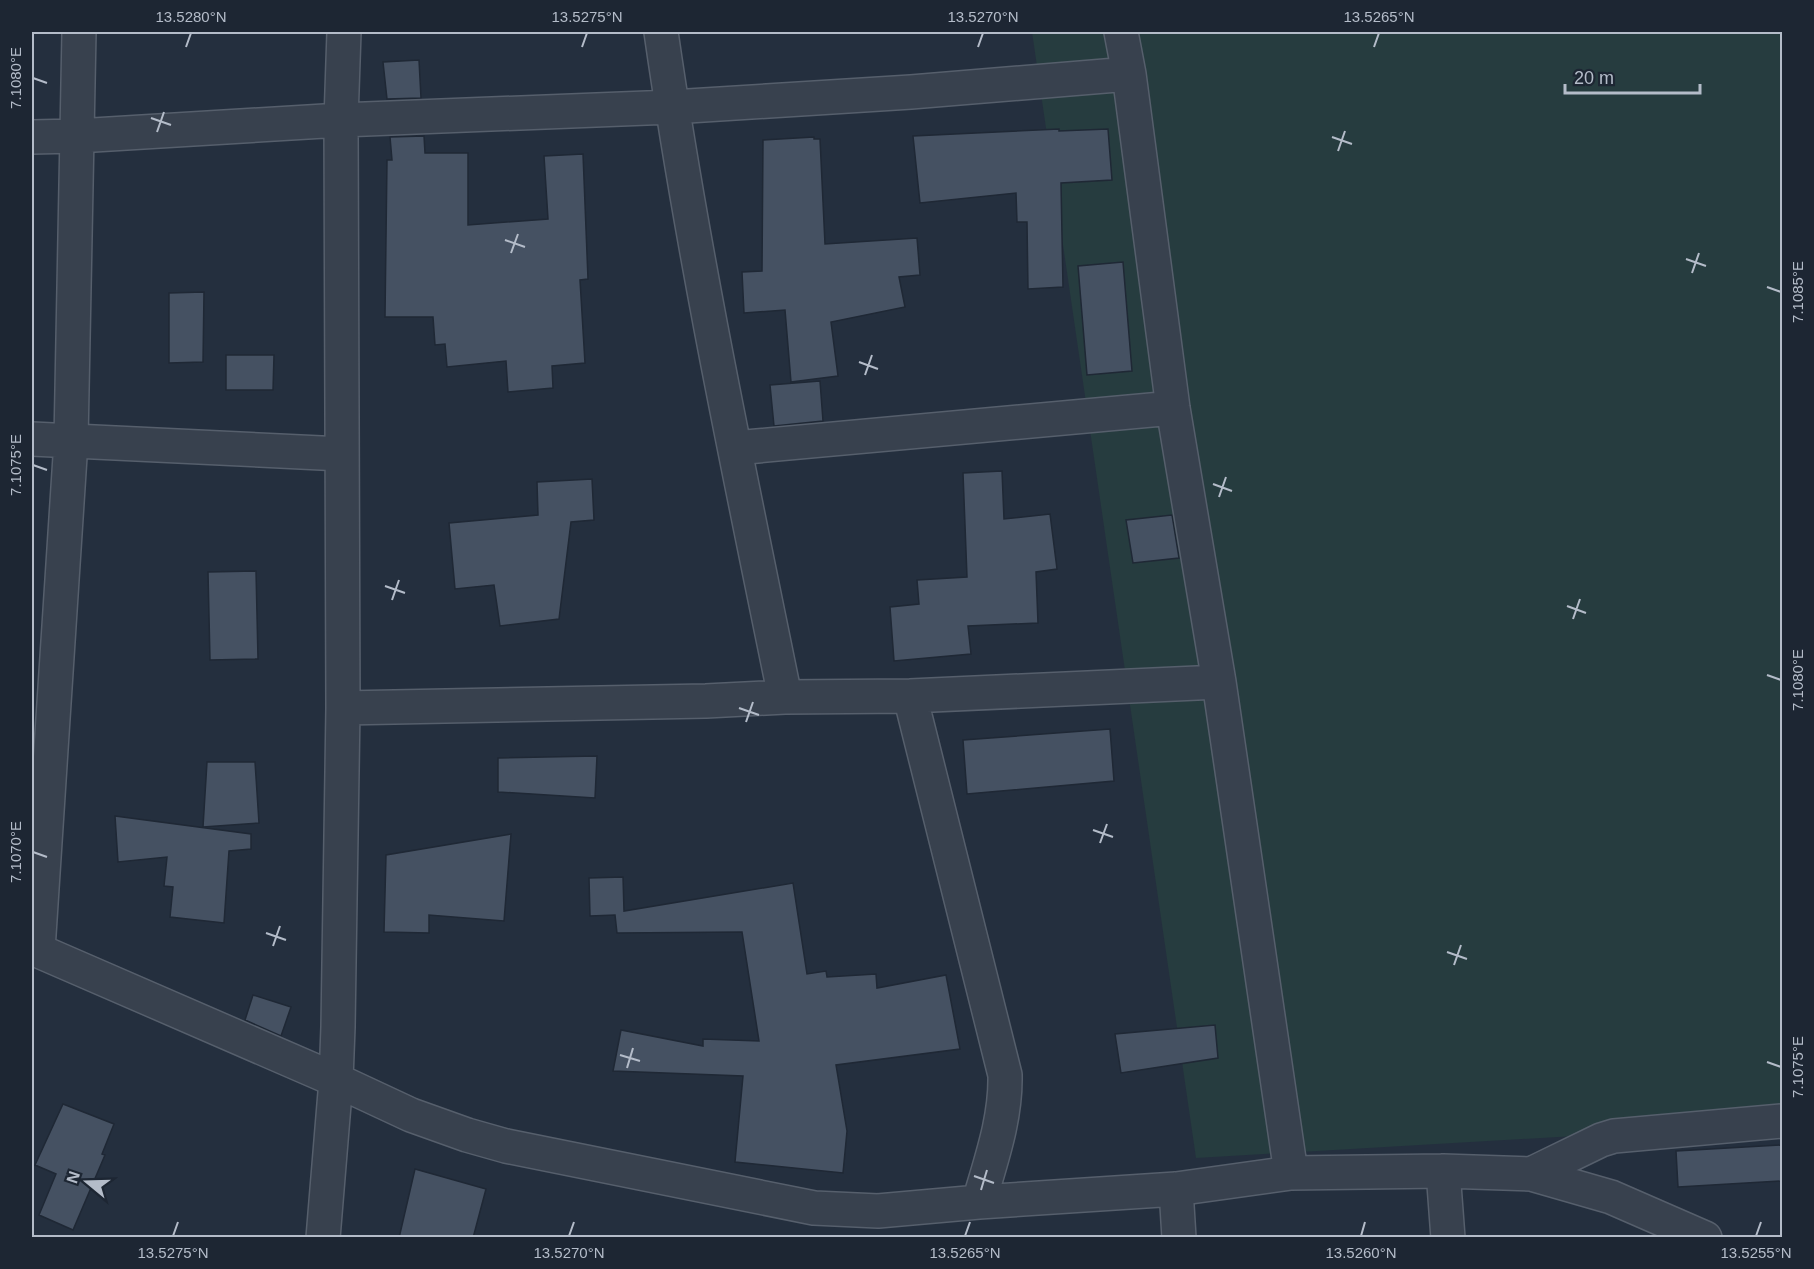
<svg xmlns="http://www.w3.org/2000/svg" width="1814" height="1269" viewBox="0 0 1814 1269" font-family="Helvetica,sans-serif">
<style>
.green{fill:#263c3f}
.building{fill:#455162;stroke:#1f2835;stroke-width:1.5}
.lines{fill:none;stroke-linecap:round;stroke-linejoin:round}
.minor-casing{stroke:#565f6c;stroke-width:36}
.minor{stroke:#38414e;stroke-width:33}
.ticks{fill:none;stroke:#b4bcc9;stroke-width:2}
.neatline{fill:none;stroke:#b4bcc9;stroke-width:2}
.ticks-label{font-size:15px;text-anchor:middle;fill:#b4bcc9}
</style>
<rect width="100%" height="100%" fill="#242f3e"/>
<path class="green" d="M 1032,32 L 1782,32 L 1782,1124 L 1196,1158 Z"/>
<path class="building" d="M 419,60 L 421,98 L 387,99 L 383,62 Z
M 1059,129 L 1059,131 L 1108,129 L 1112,180 L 1061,183 L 1063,287 L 1028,289 L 1027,222 L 1017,222 L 1016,193 L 920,203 L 913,136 Z
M 424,136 L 425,153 L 468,153 L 468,225 L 548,219 L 544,156 L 583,154 L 588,279 L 580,280 L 585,363 L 552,366 L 553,388 L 508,392 L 506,361 L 447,367 L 445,344 L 435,345 L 433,317 L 385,317 L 387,160 L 392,160 L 390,137 Z
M 814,137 L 814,139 L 820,139 L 825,244 L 917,238 L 920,275 L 899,277 L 905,307 L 831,322 L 838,376 L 791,382 L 785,310 L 744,313 L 742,272 L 762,271 L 763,140 Z
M 1123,262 L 1132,371 L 1087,375 L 1078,266 Z
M 204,292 L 203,362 L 169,363 L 169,293 Z
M 226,355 L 274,355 L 273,390 L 226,390 Z
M 820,381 L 823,421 L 774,426 L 770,385 Z
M 1002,471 L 1004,519 L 1050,514 L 1057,569 L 1036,572 L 1038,623 L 968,626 L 971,654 L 894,661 L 890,607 L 919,604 L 917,580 L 967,577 L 963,473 Z
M 592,479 L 594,520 L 571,522 L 559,619 L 500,626 L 494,585 L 455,589 L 449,523 L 538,515 L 537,482 Z
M 1172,515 L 1179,558 L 1133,563 L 1126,520 Z
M 256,571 L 258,659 L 210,660 L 208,572 Z
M 1110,729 L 1114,781 L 967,794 L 963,740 Z
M 597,756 L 595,798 L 498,792 L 498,758 Z
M 207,762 L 255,762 L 259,823 L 203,827 Z
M 115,816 L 251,834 L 251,849 L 229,851 L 224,923 L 170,917 L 173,887 L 164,886 L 167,857 L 118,862 Z
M 511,834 L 504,921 L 429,915 L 429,933 L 384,932 L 386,855 Z
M 623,877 L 624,911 L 793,883 L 807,974 L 826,971 L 827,977 L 876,974 L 877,988 L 946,975 L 960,1049 L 836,1065 L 847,1131 L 843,1173 L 735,1162 L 743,1076 L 613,1071 L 621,1030 L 703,1046 L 703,1039 L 759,1041 L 742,932 L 617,933 L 615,915 L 590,916 L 589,878 Z
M 253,995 L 291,1007 L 281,1036 L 245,1020 Z
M 1215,1025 L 1218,1058 L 1121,1073 L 1115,1034 Z
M 63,1104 L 114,1124 L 102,1154 L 105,1155 L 73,1230 L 39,1215 L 56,1174 L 35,1165 Z
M 1782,1145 L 1782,1181 L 1678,1187 L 1676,1151 Z
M 415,1169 L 486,1189 L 473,1238 L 399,1238 Z"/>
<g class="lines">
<g class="minor-casing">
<path id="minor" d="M 661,32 C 693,255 740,476 785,697 L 910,696 L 1219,682
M 1121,32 L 1129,74 L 1173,408 L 1219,682 L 1291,1173
M 32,137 L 77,136 L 341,120 L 672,107 L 911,92 L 1129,74
M 32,439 L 342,454
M 735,448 L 1173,408
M 910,696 L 1005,1075 C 1006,1119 991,1160 979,1202 L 1176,1189 L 1291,1173 L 1443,1171 L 1531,1174 L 1611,1197 L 1705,1238
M 343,708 L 706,701 L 785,697
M 32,948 L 336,1080 L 411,1115 L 467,1135 L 506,1146 L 814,1208 L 878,1211 L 979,1202
M 38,950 L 71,441 L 79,32
M 1443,1171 L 1448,1238
M 1531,1174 L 1601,1140 L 1614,1136 L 1782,1121
M 1176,1189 L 1179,1238
M 323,1238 L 336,1080 L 338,1027 L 343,708 L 341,120 L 344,32"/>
</g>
<use href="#minor" class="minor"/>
</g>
<path class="ticks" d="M 186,47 L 191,33M 582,47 L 587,33M 978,47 L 983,33M 1374,47 L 1379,33M 33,78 L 47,83M 151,118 L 171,125M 157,132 L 164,112M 1332,137 L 1352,144M 1338,151 L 1345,131M 505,240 L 525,247M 511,253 L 518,234M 1686,259 L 1706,266M 1692,273 L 1699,253M 1767,287 L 1781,292M 859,362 L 878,369M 865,375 L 872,355M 33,465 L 47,470M 1213,484 L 1232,491M 1219,497 L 1226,477M 385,586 L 405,593M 392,600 L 399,580M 1567,606 L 1586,613M 1573,619 L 1580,599M 1767,675 L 1781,680M 739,708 L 759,715M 746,722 L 753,702M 1093,830 L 1113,837M 1100,843 L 1107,824M 33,852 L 47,857M 266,933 L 286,940M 273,946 L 280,926M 1447,952 L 1467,959M 1454,965 L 1461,945M 620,1055 L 640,1061M 1767,1062 L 1781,1067M 627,1068 L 633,1048M 974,1176 L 994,1183M 981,1190 L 987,1170M 173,1236 L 178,1222M 569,1236 L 574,1222M 965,1236 L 970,1222M 1361,1236 L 1365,1222M 1756,1236 L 1761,1222"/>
<rect width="1814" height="1269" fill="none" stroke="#1d2633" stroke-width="66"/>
<g transform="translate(87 1182) rotate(289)" stroke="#1d2633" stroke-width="4.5" paint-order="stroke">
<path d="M0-4.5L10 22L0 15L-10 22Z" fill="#b4bcc9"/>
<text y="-9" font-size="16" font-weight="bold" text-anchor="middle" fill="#b4bcc9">N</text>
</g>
<path d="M1565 84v9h135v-9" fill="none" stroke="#b4bcc9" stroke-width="3"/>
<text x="1574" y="84" font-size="18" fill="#b4bcc9" stroke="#1d2633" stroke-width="4.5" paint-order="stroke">20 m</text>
<rect x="33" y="33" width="1748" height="1203" class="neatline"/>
<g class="ticks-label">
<text x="191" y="22">13.5280°N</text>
<text x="587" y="22">13.5275°N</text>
<text x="983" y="22">13.5270°N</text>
<text x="1379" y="22">13.5265°N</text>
<text transform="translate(16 78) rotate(-90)" y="5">7.1080°E</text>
<text transform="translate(1798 292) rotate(-90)" y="5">7.1085°E</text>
<text transform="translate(16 465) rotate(-90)" y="5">7.1075°E</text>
<text transform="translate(1798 680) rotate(-90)" y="5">7.1080°E</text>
<text transform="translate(16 852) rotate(-90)" y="5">7.1070°E</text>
<text transform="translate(1798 1067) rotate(-90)" y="5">7.1075°E</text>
<text x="173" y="1258">13.5275°N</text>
<text x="569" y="1258">13.5270°N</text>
<text x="965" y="1258">13.5265°N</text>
<text x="1361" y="1258">13.5260°N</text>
<text x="1756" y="1258">13.5255°N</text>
</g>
</svg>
